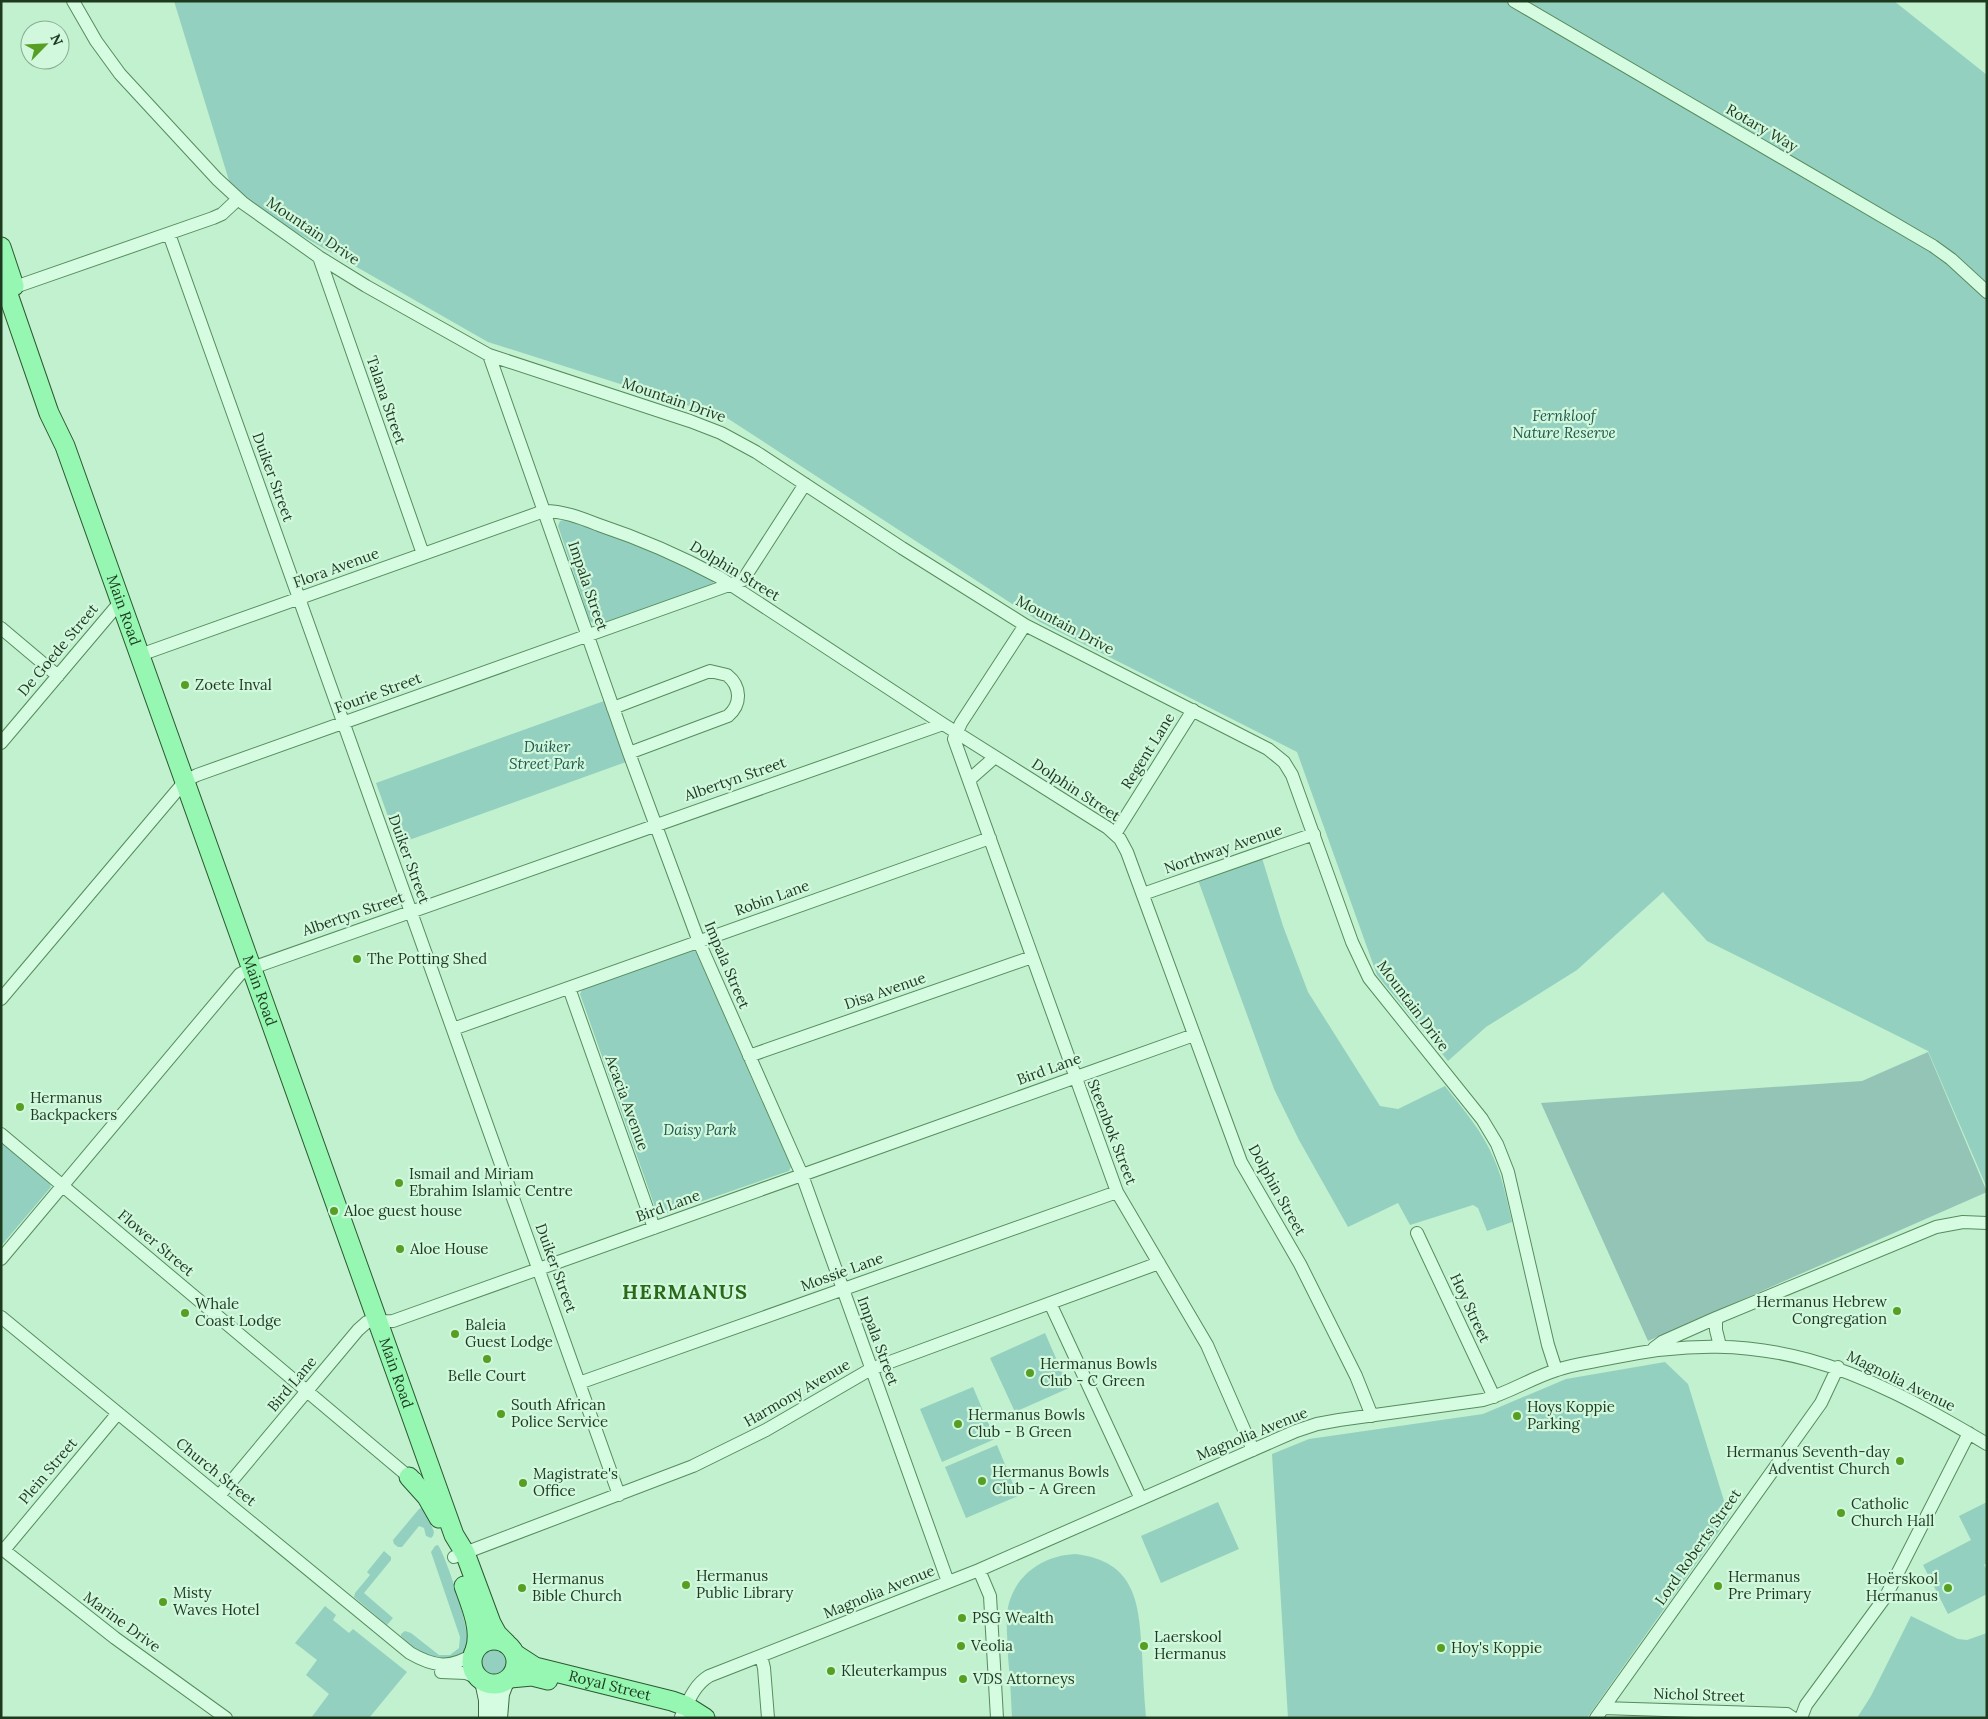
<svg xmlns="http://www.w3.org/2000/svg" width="1988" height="1719" viewBox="0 0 1988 1719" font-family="Lora,serif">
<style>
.green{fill:#94d0bf}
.cemetery{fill:#94c4b6}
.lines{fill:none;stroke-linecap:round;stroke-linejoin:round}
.minor-casing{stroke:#578c5e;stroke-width:14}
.secondary-casing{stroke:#3b6d40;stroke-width:18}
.primary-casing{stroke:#2c592f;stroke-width:21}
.minor{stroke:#d5fbe0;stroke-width:12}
.secondary{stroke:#d5fbe0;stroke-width:16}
.primary{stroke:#96f7b2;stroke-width:19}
.poi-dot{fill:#569f23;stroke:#d1f8dd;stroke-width:2}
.labels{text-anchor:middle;stroke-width:4.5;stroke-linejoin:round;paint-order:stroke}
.street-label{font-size:15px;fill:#1d3a1f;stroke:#d1f8dd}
.park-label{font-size:15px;font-style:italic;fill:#225850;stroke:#d1f8dd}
.poi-label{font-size:15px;fill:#1d3a1f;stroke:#d1f8dd;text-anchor:start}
.district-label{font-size:20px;font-weight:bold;letter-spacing:1px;fill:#296a19;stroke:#d1f8dd}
</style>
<rect width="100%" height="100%" fill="#c1f1cf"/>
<path class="green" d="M 174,1 L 1894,1 L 1987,75 L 1987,1188 L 1928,1051 L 1707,941 L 1663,892 L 1577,970 L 1486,1027 L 1448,1061 L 1377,975 L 1297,752 L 1040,622 L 727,418 L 488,342 L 234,197 Z
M 567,519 L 668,557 L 713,581 L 713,584 L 599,625 L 594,624 L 590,621 L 558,526 L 560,521 Z
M 604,701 L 626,762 L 398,844 L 376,783 Z
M 1262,858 L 1283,926 L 1308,992 L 1380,1106 L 1398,1109 L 1445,1086 C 1463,1109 1483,1132 1494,1159 C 1503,1179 1507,1201 1512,1222 L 1487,1231 L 1478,1208 L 1473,1205 L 1410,1225 L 1398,1203 L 1348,1227 L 1299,1140 L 1274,1089 L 1198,880 Z
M 692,950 L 696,952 L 791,1167 L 789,1171 L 662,1215 L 656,1210 L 580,994 L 583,988 Z
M 1,1142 L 49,1182 L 51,1187 L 1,1246 Z
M 1045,1333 L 1069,1388 L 1015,1412 L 990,1358 Z
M 1665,1362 L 1688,1384 L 1729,1517 L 1587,1718 L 1288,1718 L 1272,1454 L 1309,1439 L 1483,1414 L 1566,1379 Z
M 973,1387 L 995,1439 L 942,1462 L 920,1409 Z
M 997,1445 L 1018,1496 L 966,1518 L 945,1467 Z
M 1218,1502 L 1239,1549 L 1161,1583 L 1141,1536 Z
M 1987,1502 L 1987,1563 L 1984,1565 L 1987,1570 L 1987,1594 L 1948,1614 L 1923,1565 L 1971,1540 L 1959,1516 Z
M 424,1507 L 434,1532 L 433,1536 L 431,1538 L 426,1536 L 424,1528 L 419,1526 L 402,1547 L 398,1547 L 394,1544 L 393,1540 L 419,1509 Z
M 438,1545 C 447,1559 469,1626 467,1642 C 465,1663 436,1660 422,1653 C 415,1649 408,1642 401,1636 L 401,1634 L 405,1631 L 411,1633 L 439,1655 L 450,1655 L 459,1648 L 460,1637 L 431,1552 L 435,1546 Z
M 384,1551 L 391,1557 L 391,1560 L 364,1593 L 393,1618 L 387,1625 L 354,1597 L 355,1593 L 370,1575 L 367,1572 Z
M 1075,1554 C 1136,1561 1139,1603 1142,1653 C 1143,1674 1144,1696 1146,1718 L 1012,1718 C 1011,1697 1010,1677 1008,1657 C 1008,1643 1006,1628 1007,1614 C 1011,1578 1040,1556 1075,1554 Z
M 325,1606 L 336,1615 L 333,1620 L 349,1633 L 353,1629 L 407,1672 L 369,1718 L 311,1718 L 329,1694 L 306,1675 L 317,1660 L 295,1643 Z
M 1911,1616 L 1958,1639 L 1967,1640 L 1987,1633 L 1987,1718 L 1857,1718 L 1871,1696 Z
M481 1662a13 13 0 1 1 26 0a13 13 0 1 1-26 0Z"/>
<path class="cemetery" d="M 1928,1052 L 1987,1192 L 1648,1341 L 1541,1103 L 1862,1081 Z"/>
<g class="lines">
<g class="minor-casing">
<path id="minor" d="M 73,1 L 96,41 L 120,74 L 217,179 L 243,203 L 319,257 L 366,286 L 489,355 L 690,421 L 721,433 L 756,452 L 902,548 L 1025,625 L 1268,749 L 1284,762 L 1292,775 L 1352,942 L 1369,978 L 1482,1119 L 1497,1144 L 1508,1172 L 1548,1345 L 1556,1370
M 1514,1 L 1933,246 L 1951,259 L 1987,292
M 169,234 L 619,1495
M 319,257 L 423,554
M 15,287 L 213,218 L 222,214 L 238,199
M 489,355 L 629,753 L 699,942 L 802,1175 L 948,1582
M 1025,625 L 961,723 L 954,739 L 1117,1192 L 1207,1345 L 1253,1450
M 1,628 L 58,676
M 140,655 L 544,511 C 564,511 581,518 599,525 C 641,539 680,556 719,577 L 943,724 L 1108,828 L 1120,839 L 1127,852 L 1241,1162 L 1300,1264 L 1356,1376 L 1372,1416
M 613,708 L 710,671 L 727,675 C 741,686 742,704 728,716 L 629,753
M 1,743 L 121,601
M 969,780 L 995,757
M 1115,834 L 1193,710
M 1143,894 L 1314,834
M 569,988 L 654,1228
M 1,999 L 185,781 L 197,775 L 743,580 L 805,484
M 453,1029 L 990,838
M 749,1056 L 1032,957
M 1,1134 L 409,1477 L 416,1479
M 1417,1233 L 1494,1397
M 1,1259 L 235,980 L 240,974 L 252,968 L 943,724
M 1050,1303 L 1141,1499
M 1,1317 L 410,1653 C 434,1667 450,1669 474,1654
M 1716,1318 L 1716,1330 L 1720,1346
M 1654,1348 L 1662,1342 L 1716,1318 L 1936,1227 L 1963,1222 L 1987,1223
M 579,1383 L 1117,1192
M 219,1496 L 358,1330 L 367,1322 L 393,1321 L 1194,1035
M 1,1548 L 115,1638 L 226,1718
M 4,1550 L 118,1413
M 454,1557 L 693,1466 L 766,1430 L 871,1369 L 1159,1263
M 979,1570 L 990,1596 L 997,1718
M 761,1656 L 764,1668 L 768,1718
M 441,1672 L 466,1673 L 480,1679
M 1603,1708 L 1787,1714 L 1793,1718
M 681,1717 C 688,1702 694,1685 709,1676 L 979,1570 L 1296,1431 L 1317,1424 L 1339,1420 L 1483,1400 C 1509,1393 1531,1378 1557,1370 C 1574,1364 1594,1362 1612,1358 C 1765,1325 1858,1367 1987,1444
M 1596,1718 L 1821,1403 L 1838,1367
M 1801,1718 L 1806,1705 L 1886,1596 L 1969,1433"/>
</g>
<g class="secondary-casing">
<path id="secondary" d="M 483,1681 L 487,1700 L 487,1718
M 499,1718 L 501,1694 L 506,1681"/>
</g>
<g class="primary-casing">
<g id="primary">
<path d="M 1,247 L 14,286"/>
<path id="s1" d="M 1,274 L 49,413 L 65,446 L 454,1535 L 465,1553 L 491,1623 L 497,1634 L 506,1643"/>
<path d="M 409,1477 L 427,1497 L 439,1518"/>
<path d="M 464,1586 C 471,1605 482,1631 475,1650"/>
<circle cx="494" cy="1662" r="22"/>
<path id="s2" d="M 515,1654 L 535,1667 L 672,1701 L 686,1706 L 705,1718"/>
<path d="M 510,1678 L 532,1676 L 548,1680"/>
</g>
</g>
<use href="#minor" class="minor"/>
<use href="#secondary" class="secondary"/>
<use href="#primary" class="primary"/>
</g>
<g class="poi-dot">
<circle cx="185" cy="685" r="5"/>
<circle cx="357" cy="959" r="5"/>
<circle cx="20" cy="1107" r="5"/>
<circle cx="399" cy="1183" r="5"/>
<circle cx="334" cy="1211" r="5"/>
<circle cx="400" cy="1249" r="5"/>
<circle cx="1897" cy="1311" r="5"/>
<circle cx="185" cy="1313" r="5"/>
<circle cx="455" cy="1334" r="5"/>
<circle cx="487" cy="1359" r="5"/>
<circle cx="1030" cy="1373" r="5"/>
<circle cx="501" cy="1414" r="5"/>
<circle cx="1517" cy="1416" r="5"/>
<circle cx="958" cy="1424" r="5"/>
<circle cx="1900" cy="1461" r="5"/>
<circle cx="982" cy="1481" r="5"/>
<circle cx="523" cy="1483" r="5"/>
<circle cx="1841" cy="1513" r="5"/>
<circle cx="686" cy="1585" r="5"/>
<circle cx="1718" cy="1586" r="5"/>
<circle cx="522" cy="1588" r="5"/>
<circle cx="1948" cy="1588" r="5"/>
<circle cx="163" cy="1602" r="5"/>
<circle cx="962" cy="1618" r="5"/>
<circle cx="961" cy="1646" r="5"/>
<circle cx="1144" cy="1646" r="5"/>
<circle cx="1441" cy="1648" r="5"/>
<circle cx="831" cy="1671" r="5"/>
<circle cx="963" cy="1679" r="5"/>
</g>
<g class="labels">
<g class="street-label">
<text transform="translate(1762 128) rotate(30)" y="5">Rotary Way</text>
<text transform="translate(313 231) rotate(34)" y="5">Mountain Drive</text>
<text transform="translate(386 400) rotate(71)" y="5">Talana Street</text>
<text transform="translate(674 400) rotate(19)" y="5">Mountain Drive</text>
<text transform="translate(273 477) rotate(70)" y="5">Duiker Street</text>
<text transform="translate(336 568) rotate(-20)" y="5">Flora Avenue</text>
<text transform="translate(735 571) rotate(31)" y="5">Dolphin Street</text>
<text transform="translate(588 586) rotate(71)" y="5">Impala Street</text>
<text dy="5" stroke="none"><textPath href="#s1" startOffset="358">Main Road</textPath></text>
<text transform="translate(1065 625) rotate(28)" y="5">Mountain Drive</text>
<text transform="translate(58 650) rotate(-50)" y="5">De Goede Street</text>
<text transform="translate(378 693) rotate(-20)" y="5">Fourie Street</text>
<text transform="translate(1148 751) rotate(-58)" y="5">Regent Lane</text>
<text transform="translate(735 779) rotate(-19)" y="5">Albertyn Street</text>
<text transform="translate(1076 790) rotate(33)" y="5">Dolphin Street</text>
<text transform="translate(1223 849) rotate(-19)" y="5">Northway Avenue</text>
<text transform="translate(409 859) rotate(70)" y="5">Duiker Street</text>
<text transform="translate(772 898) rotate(-20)" y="5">Robin Lane</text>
<text transform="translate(353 914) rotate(-19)" y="5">Albertyn Street</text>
<text transform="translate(727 965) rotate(67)" y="5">Impala Street</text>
<text dy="5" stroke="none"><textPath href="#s1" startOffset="762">Main Road</textPath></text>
<text transform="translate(885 991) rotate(-19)" y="5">Disa Avenue</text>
<text transform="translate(1413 1006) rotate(53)" y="5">Mountain Drive</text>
<text transform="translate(1049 1069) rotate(-20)" y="5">Bird Lane</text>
<text transform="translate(627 1103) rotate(70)" y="5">Acacia Avenue</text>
<text transform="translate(1112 1132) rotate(69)" y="5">Steenbok Street</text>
<text transform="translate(1277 1190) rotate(61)" y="5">Dolphin Street</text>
<text transform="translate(668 1206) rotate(-20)" y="5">Bird Lane</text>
<text transform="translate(156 1243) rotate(40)" y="5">Flower Street</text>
<text transform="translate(556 1268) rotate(70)" y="5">Duiker Street</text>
<text transform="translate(842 1272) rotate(-20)" y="5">Mossie Lane</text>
<text transform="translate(1470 1308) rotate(65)" y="5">Hoy Street</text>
<text transform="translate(878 1341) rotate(70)" y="5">Impala Street</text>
<text dy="5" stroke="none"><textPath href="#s1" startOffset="1168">Main Road</textPath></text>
<text transform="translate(1901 1381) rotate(26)" y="5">Magnolia Avenue</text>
<text transform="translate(292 1384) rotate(-50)" y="5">Bird Lane</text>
<text transform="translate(797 1393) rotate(-30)" y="5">Harmony Avenue</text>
<text transform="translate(1252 1434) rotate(-22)" y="5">Magnolia Avenue</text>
<text transform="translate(48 1471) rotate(-50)" y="5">Plein Street</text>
<text transform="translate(216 1472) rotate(39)" y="5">Church Street</text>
<text transform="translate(1698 1547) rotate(-55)" y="5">Lord Roberts Street</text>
<text transform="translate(879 1592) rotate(-22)" y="5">Magnolia Avenue</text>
<text transform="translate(122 1622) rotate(36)" y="5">Marine Drive</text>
<text dy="5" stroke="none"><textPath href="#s2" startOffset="101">Royal Street</textPath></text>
<text transform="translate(1699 1695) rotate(2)" y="5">Nichol Street</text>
</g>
<g class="park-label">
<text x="1564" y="421">Fernkloof<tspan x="1564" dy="17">Nature Reserve</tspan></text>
<text x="547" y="752">Duiker<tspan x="547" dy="17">Street Park</tspan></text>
<text x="700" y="1135">Daisy Park</text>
</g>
<g class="poi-label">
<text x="195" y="690">Zoete Inval</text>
<text x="367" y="964">The Potting Shed</text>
<text x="30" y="1103">Hermanus<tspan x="30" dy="17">Backpackers</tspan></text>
<text x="409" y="1179">Ismail and Miriam<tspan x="409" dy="17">Ebrahim Islamic Centre</tspan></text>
<text x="344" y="1216">Aloe guest house</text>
<text x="410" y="1254">Aloe House</text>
<text x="1887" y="1307" text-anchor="end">Hermanus Hebrew<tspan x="1887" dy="17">Congregation</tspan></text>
<text x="195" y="1309">Whale<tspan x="195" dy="17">Coast Lodge</tspan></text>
<text x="465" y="1330">Baleia<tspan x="465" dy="17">Guest Lodge</tspan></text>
<text x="1040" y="1369">Hermanus Bowls<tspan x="1040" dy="17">Club - C Green</tspan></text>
<text x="487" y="1381" text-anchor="middle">Belle Court</text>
<text x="511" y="1410">South African<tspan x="511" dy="17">Police Service</tspan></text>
<text x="1527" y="1412">Hoys Koppie<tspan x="1527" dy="17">Parking</tspan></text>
<text x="968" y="1420">Hermanus Bowls<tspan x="968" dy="17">Club - B Green</tspan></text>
<text x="1890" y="1457" text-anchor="end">Hermanus Seventh-day<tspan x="1890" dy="17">Adventist Church</tspan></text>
<text x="992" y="1477">Hermanus Bowls<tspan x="992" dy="17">Club - A Green</tspan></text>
<text x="533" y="1479">Magistrate's<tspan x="533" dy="17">Office</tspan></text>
<text x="1851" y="1509">Catholic<tspan x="1851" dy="17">Church Hall</tspan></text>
<text x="696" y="1581">Hermanus<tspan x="696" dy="17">Public Library</tspan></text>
<text x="1728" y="1582">Hermanus<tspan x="1728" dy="17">Pre Primary</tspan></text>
<text x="532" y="1584">Hermanus<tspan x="532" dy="17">Bible Church</tspan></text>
<text x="1938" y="1584" text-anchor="end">Hoërskool<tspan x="1938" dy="17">Hermanus</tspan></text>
<text x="173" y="1598">Misty<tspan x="173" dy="17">Waves Hotel</tspan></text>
<text x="972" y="1623">PSG Wealth</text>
<text x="1154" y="1642">Laerskool<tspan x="1154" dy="17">Hermanus</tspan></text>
<text x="971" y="1651">Veolia</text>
<text x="1451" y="1653">Hoy's Koppie</text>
<text x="841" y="1676">Kleuterkampus</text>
<text x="973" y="1684">VDS Attorneys</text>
</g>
<g class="district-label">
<text x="685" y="1299">HERMANUS</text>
</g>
</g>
<rect width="1988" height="1719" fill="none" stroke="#1d3a1f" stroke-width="5"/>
<g transform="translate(45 45) rotate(66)"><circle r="24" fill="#d1f8dd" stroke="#89ac91"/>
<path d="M0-4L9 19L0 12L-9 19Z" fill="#569f23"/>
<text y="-8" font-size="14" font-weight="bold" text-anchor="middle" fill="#1d3a1f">N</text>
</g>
</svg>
